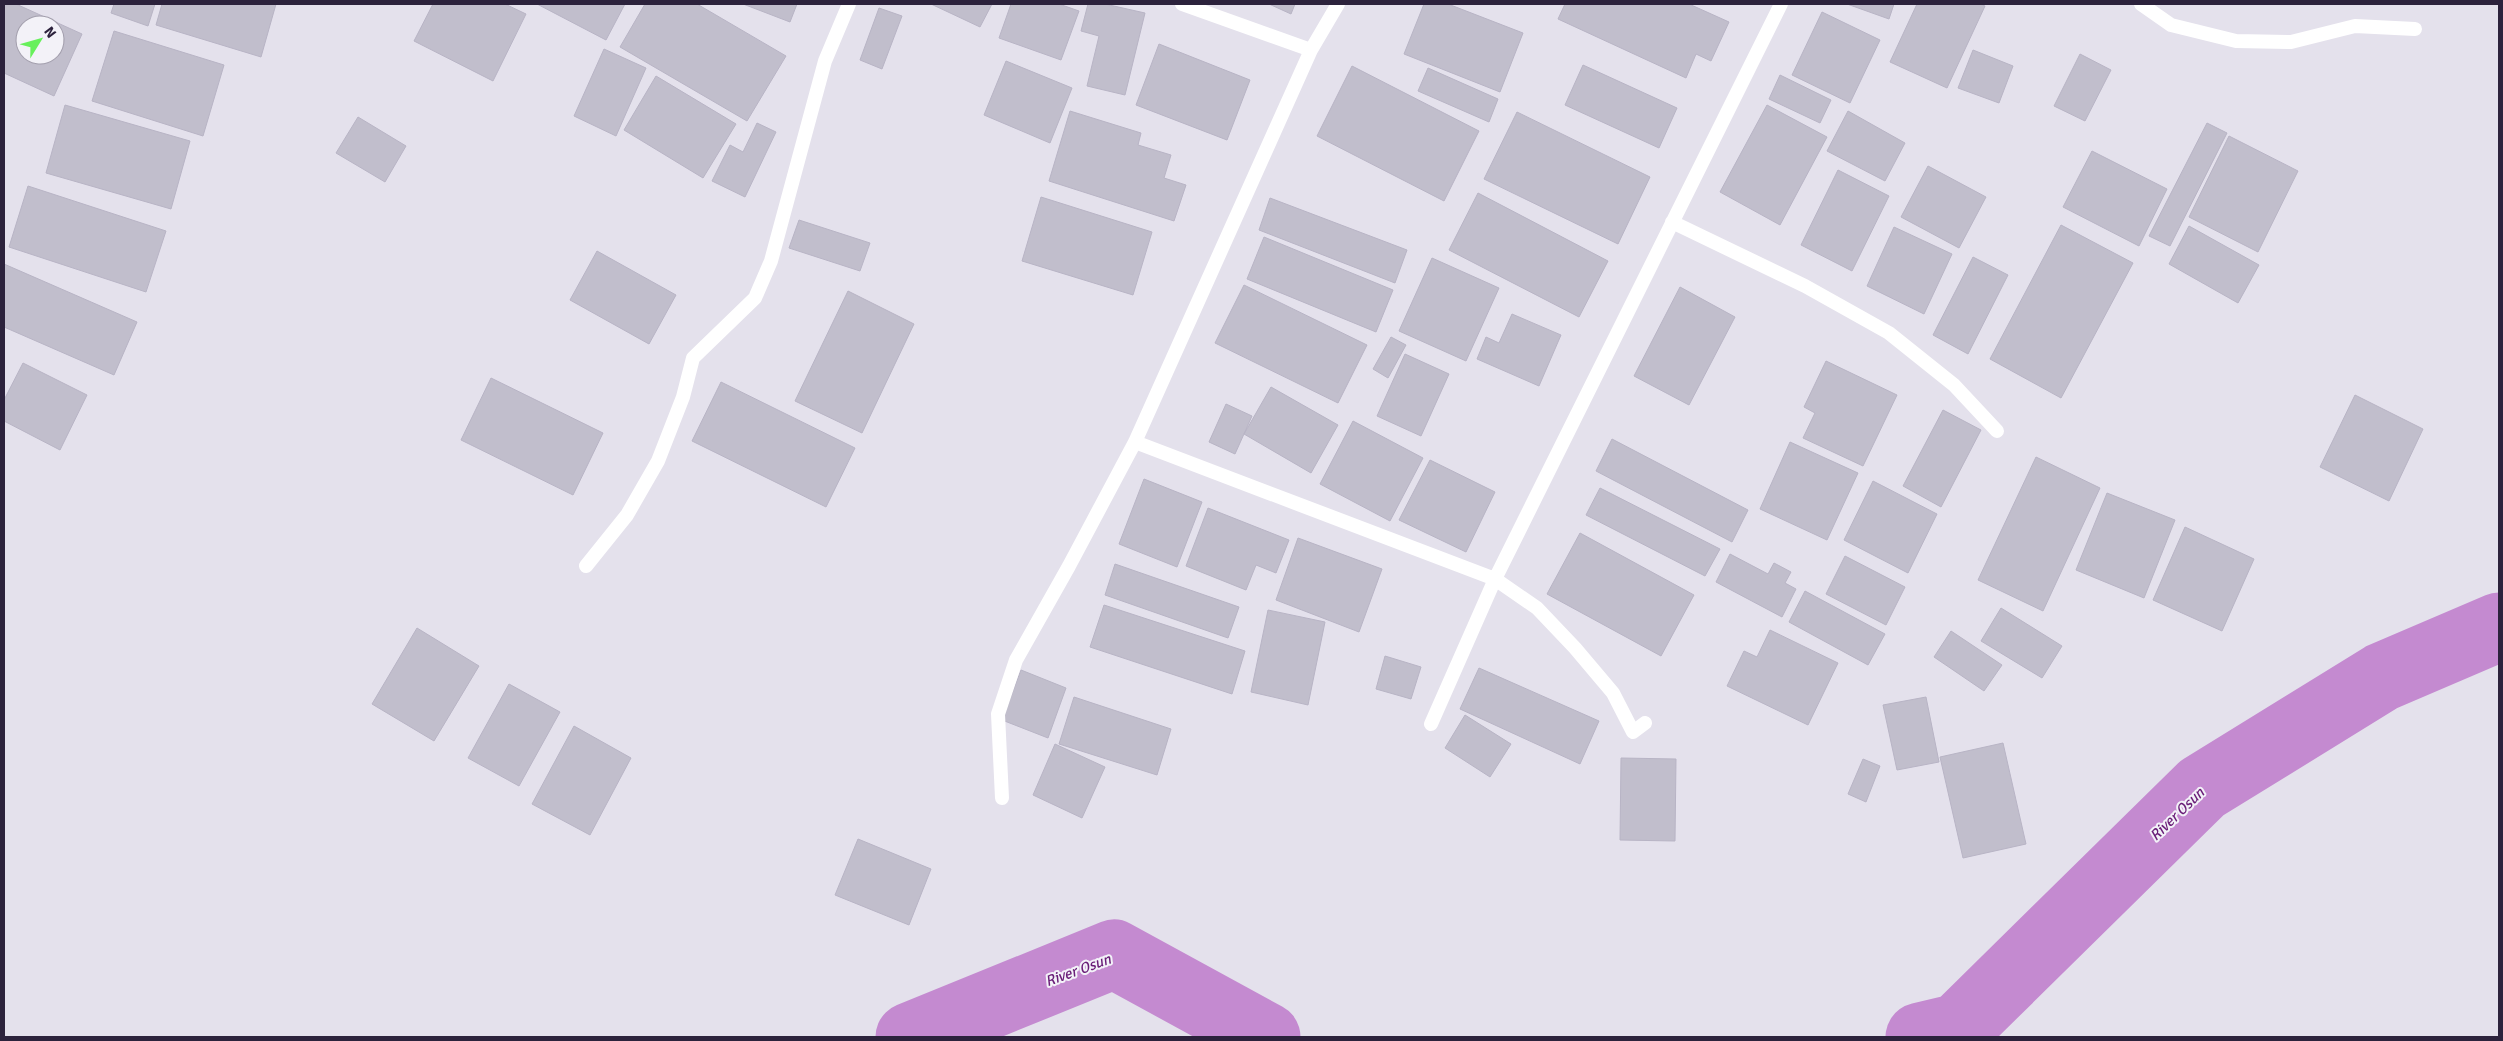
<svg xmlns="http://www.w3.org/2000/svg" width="2503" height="1041" viewBox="0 0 2503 1041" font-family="Signika,sans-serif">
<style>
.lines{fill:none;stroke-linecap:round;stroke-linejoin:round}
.river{stroke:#c48ad0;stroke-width:69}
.building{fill:#c1becc;stroke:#b8b4c5;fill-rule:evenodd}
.minor{stroke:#fff;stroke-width:14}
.labels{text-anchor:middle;stroke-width:4;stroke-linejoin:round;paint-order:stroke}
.water-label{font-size:15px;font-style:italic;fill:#691d77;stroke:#f3f2f8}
</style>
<rect width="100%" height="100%" fill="#e4e1ec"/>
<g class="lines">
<path class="river" d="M 910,1037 L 1114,954 L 1266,1037
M 1920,1037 L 1958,1028 L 2202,788 L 2382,677 L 2499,627"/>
</g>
<path class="building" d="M 4,4 L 16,4 L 82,34 L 54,96 L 4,73 ZM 25,25 L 55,25 L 55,55 L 25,55 Z
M 114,4 L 155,4 L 148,26 L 111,13 Z
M 162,4 L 276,4 L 261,57 L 156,25 Z
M 433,4 L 505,4 L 526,14 L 493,81 L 414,41 Z
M 537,4 L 625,4 L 606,40 Z
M 645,4 L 697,4 L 786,56 L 747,121 L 620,47 Z
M 743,4 L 797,4 L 790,22 Z
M 931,4 L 992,4 L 980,27 Z
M 1011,4 L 1059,4 L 1079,11 L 1061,60 L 999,38 Z
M 1088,4 L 1105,4 L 1145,13 L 1125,95 L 1087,86 L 1099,36 L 1081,31 Z
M 1269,4 L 1295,4 L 1291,14 Z
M 1424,4 L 1448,4 L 1523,33 L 1500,92 L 1404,54 Z
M 1565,4 L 1689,4 L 1729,22 L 1711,61 L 1696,54 L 1686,78 L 1558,19 Z
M 1847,4 L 1894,4 L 1889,19 Z
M 1917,4 L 1980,4 L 1985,6 L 1947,88 L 1890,62 Z
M 879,8 L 902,16 L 882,69 L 860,60 Z
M 1822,12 L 1880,40 L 1850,103 L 1792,75 Z
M 114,31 L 224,65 L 203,136 L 92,101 Z
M 1159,44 L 1250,80 L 1227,140 L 1136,105 Z
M 604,49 L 646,68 L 616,136 L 574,116 Z
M 1973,50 L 2013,66 L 1999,103 L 1958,88 Z
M 2080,54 L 2111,70 L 2085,121 L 2054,106 Z
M 1006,61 L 1072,88 L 1050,143 L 984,115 Z
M 1583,65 L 1677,108 L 1659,148 L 1565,105 Z
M 1352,66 L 1479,131 L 1444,201 L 1317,136 Z
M 1428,68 L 1498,99 L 1489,122 L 1418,91 Z
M 1780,75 L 1831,100 L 1820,123 L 1769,99 Z
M 656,76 L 736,124 L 703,178 L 624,130 Z
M 65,105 L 190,141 L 171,209 L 46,173 Z
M 1767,105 L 1827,137 L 1780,225 L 1720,192 Z
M 1070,111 L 1141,133 L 1138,145 L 1171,155 L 1164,178 L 1186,185 L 1174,221 L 1049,181 Z
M 1848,111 L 1905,143 L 1885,181 L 1827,151 Z
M 1517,112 L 1650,177 L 1618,244 L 1484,179 Z
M 358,117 L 406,146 L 385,182 L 336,153 Z
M 757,123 L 776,132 L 745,197 L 712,181 L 730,145 L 743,152 Z
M 2207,123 L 2227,133 L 2170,246 L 2149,236 Z
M 2229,136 L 2298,171 L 2258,252 L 2189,217 Z
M 2092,151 L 2167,189 L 2139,246 L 2063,207 Z
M 1928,166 L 1986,197 L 1959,248 L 1901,217 Z
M 1838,170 L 1889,196 L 1852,271 L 1801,245 Z
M 28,186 L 166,231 L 146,292 L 9,247 Z
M 1478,193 L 1608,261 L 1579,317 L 1449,250 Z
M 1041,197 L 1152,232 L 1133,295 L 1022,261 Z
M 1270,198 L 1407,250 L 1395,283 L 1259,230 Z
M 799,220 L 870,243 L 860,271 L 789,248 Z
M 2061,225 L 2133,263 L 2061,398 L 1990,359 Z
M 2189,226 L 2259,265 L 2238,303 L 2169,264 Z
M 1894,227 L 1952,254 L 1924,314 L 1867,286 Z
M 1264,237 L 1393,290 L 1376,332 L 1247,279 Z
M 597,251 L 676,295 L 649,344 L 570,300 Z
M 1973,257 L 2008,275 L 1968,354 L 1933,335 Z
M 1432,258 L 1499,288 L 1466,361 L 1399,331 Z
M 4,264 L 137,322 L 114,375 L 4,327 Z
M 1244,285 L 1367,345 L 1338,403 L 1215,343 Z
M 1680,287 L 1735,317 L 1689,405 L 1634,376 Z
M 848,291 L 914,324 L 862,433 L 795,401 Z
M 1512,314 L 1561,335 L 1539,386 L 1477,359 L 1486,337 L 1499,343 Z
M 1391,337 L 1406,345 L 1388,378 L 1373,369 Z
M 1405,354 L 1449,374 L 1421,436 L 1377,416 Z
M 1826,361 L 1897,395 L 1863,466 L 1803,438 L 1815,413 L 1804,407 Z
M 23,363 L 87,395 L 60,450 L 4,421 L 4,400 Z
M 491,378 L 603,433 L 573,495 L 461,440 Z
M 721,382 L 855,448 L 826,507 L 692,441 Z
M 1271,387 L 1338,425 L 1311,473 L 1244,434 Z
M 2355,395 L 2423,429 L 2389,501 L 2320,467 Z
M 1226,404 L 1252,416 L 1235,454 L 1209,442 Z
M 1943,410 L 1981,430 L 1941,507 L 1903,486 Z
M 1353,421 L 1423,458 L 1390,521 L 1320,484 Z
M 1612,439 L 1748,510 L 1732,542 L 1596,471 Z
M 1790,442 L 1858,473 L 1827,540 L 1760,509 Z
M 2036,457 L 2100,488 L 2043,611 L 1978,580 Z
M 1430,460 L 1495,492 L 1466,552 L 1399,520 Z
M 1144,479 L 1202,502 L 1177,567 L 1119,544 Z
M 1873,481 L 1937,514 L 1908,573 L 1844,540 Z
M 1600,488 L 1720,549 L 1705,576 L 1586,515 Z
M 2107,493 L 2175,520 L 2144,598 L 2076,570 Z
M 1208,508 L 1289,540 L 1276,573 L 1256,565 L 1246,590 L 1186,566 Z
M 2185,527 L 2254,559 L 2222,631 L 2153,600 Z
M 1580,533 L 1694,595 L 1661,656 L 1547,594 Z
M 1298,538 L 1382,569 L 1359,632 L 1276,600 Z
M 1730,554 L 1768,574 L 1774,563 L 1791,572 L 1785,583 L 1796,589 L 1782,617 L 1716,582 Z
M 1845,556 L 1905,587 L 1886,625 L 1826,594 Z
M 1115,564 L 1239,607 L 1228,638 L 1105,595 Z
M 1805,591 L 1885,634 L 1868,665 L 1789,622 Z
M 1104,605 L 1245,651 L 1232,694 L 1090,647 Z
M 2001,608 L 2062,646 L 2042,678 L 1981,641 Z
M 1268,610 L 1325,622 L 1308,705 L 1251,692 Z
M 417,628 L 479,666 L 434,741 L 372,704 Z
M 1770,630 L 1838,663 L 1808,725 L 1727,686 L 1744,651 L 1757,657 Z
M 1951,631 L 2002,665 L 1984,691 L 1934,657 Z
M 1385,656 L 1421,667 L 1411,699 L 1376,689 Z
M 1479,668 L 1599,721 L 1580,764 L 1460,709 Z
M 1021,670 L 1066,688 L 1048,738 L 1002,720 Z
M 509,684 L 560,712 L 519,786 L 468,758 Z
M 1074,697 L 1171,729 L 1157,775 L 1059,744 Z
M 1926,697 L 1939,762 L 1897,770 L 1883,705 Z
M 1465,715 L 1511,744 L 1490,777 L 1445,748 Z
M 574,726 L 631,758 L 590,835 L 532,804 Z
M 2003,743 L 2026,844 L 1963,858 L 1940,757 Z
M 1055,744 L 1105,767 L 1082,818 L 1033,795 Z
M 1621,758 L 1676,759 L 1675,841 L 1620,840 Z
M 1863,759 L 1880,766 L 1866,802 L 1848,794 Z
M 858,839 L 931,869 L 909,925 L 835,895 Z"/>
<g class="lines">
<path class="minor" d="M 1182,4 L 1311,50
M 2141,4 L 2171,25 L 2236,41 L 2291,42 L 2355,26 L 2415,29
M 1672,222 L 1805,286 L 1889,333 L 1954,385 L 1997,431
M 1135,442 L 1495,579 L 1537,608 L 1575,648 L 1613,693 L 1633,732 L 1645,723
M 586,566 L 627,515 L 658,461 L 683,397 L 693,358 L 755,298 L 771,261 L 825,61 L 849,4
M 1431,724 L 1495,579 L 1781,4
M 1002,798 L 998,714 L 1016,660 L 1069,566 L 1135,442 L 1311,50 L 1338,4"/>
</g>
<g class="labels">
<g class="water-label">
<text transform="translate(2177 814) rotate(-44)" y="5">River Osun</text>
<text transform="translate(1078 970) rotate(-20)" y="5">River Osun</text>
</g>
</g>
<rect width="2503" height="1041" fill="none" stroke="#2c223c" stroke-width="10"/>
<g transform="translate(40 40) rotate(53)"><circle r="24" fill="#f3f2f8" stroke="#a39fad"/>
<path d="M0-4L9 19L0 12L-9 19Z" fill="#67f05b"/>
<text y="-8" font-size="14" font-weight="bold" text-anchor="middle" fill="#2c223c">N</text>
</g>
</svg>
